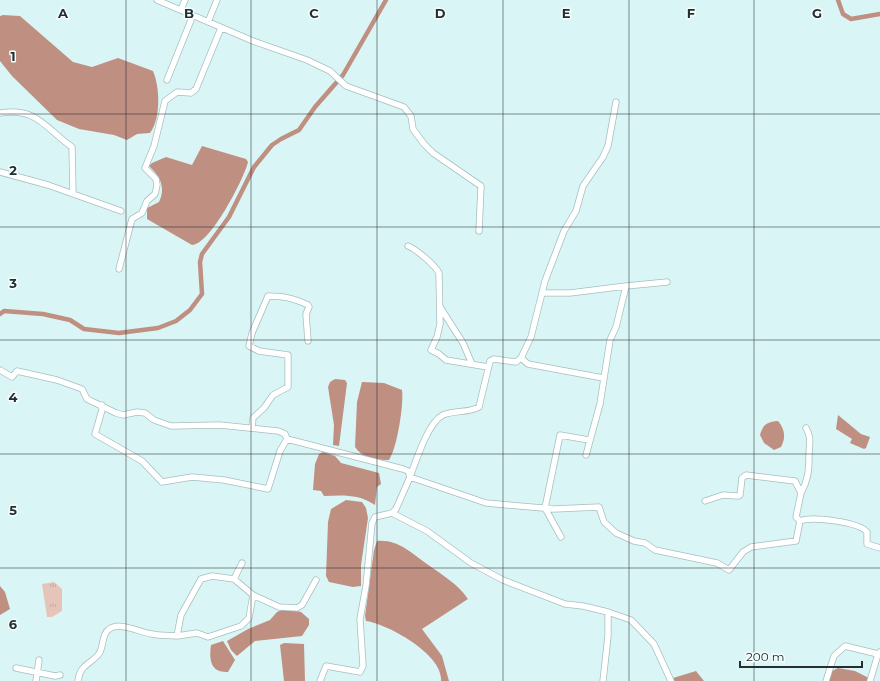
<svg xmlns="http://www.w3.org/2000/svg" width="880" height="681" viewBox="0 0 880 681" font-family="Montserrat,sans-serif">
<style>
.park{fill:url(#park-tufts)}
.water{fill:#bf9081}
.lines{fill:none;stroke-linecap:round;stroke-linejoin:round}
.canal{stroke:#bf9081;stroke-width:4.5}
.minor-casing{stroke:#a6bfc0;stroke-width:7}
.minor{stroke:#fff;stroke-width:5.5}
.grid{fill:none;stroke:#242e2f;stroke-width:1;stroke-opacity:0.55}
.grid-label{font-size:13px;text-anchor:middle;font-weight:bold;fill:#242e2f;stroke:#f4feff;stroke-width:3;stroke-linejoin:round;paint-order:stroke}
</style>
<defs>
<pattern id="park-tufts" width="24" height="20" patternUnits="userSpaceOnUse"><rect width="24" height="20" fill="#e7c4ba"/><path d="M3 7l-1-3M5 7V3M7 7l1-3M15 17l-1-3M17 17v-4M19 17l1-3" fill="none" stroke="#c6a9a0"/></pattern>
</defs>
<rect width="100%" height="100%" fill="#daf5f6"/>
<path class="park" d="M 54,582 L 62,589 L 62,611 L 52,617 L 47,617 L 42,584 Z"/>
<path class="water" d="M 3,15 L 20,16 L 73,62 L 92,67 L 118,58 L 153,71 C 160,87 161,119 150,133 L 137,134 L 127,140 L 114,135 L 79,129 L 57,120 L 12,76 L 0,61 L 0,16 Z
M 202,146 L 246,159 L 248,162 C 244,179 210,245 192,245 L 147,219 L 147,208 L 159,202 C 166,187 160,176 149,166 L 152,163 L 166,157 L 192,165 Z
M 335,379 L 345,380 L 347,383 L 339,446 L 333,445 L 334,425 L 328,387 L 330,382 Z
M 362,382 L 384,383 L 402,390 C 404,404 397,449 389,460 C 377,460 362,458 355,447 L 357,402 Z
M 838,415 L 861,434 L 870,437 L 866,448 L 864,449 L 850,443 L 852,439 L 836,429 Z
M 778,421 C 785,429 786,438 781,447 L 774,450 L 764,443 L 760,435 C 763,424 767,422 778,421 Z
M 323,452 L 335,456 L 341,463 L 379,473 L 381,484 L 377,487 L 375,505 C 359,494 343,495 324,496 L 321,491 L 313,490 L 315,464 L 319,454 Z
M 346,500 L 362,502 L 366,508 L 368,518 L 361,565 L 361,586 L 353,587 L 329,582 L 326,576 L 328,522 L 331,509 Z
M 377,541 C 398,539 411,553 427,564 C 442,575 457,583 468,599 L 422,629 L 442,656 L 449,681 L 441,681 C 444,655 388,624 366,621 L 365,616 L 374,550 Z
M 0,586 L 5,592 L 10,609 L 0,615 Z
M 284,609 L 301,612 L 309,619 L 309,625 L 302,636 L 255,641 L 237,656 L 231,650 L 227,641 L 248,629 L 270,620 L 277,612 Z
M 223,641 L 235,660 L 228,672 C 210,673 209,659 211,645 Z
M 284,643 L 304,644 L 305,681 L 284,681 L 280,645 Z
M 838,668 L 855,671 L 869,678 L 868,681 L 828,681 L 832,671 Z
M 696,671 L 704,681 L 674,681 L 673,678 Z"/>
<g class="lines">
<path class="canal" d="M 838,0 L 843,14 L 851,19 L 880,14
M 0,314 L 4,311 L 43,314 L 70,320 L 84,329 L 119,333 L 158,328 L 176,321 L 190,310 L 202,294 L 200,262 L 202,254 L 229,217 L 254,167 L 272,145 L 281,139 L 299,130 L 315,107 L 343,75 L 386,0"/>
<g class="minor-casing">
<path id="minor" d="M 157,0 L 253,41 L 307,60 L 330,71 L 346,86 L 404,107 L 411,116 L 413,129 L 424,144 L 433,153 L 481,186 L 479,231
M 181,10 L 185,0
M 208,22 L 217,0
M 167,80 L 193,15
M 0,113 C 37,107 45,128 72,147 L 73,194
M 0,172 L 48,185 L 121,211
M 408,246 C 416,249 435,265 439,273 L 440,324 L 437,337 L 431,350 L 439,354 L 446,360 L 488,367
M 119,269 L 132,219 L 142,213 L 147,201 L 155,194 L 157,185 L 156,179 L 145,168 L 154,146 L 165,101 L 177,92 L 191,93 L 196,89 L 221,28
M 542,293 L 570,293 L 626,286
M 440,307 L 463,343 L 472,364
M 521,358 L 528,364 L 603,378
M 0,370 L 12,377 L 17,371 L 57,380 L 82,389 L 87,399 L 116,413 L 123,415 L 137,412 L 145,413 L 154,420 L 171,426 L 220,425 L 278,431 L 285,434 L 287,439
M 102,405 L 102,410 L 95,434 L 142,461 L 162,482 L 192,477 L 224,480 L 268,489 L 280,451 L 287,439 L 403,469 L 408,471 L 410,477 C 416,461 428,422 443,415 C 455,410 469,413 479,407 L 490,361 L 494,359 L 516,362 L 521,358 L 531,337 L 545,281 L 564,231 L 576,211 L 583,186 L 603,157 L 608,146 L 616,102
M 252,428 L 253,418 L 264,408 L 273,395 L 288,387 L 288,355 L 259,351 L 249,346 L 252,333 L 268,296 C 283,296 293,298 308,305 L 309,307 L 306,314 L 308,341
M 586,455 L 600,404 L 610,340 L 616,327 L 626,286 L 667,282
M 801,493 C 808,480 809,471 809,456 C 809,445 812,438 806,428
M 705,501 L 723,495 L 738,496 L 740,495 L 742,478 L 746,475 L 795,481 L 801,493 L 796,517 L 800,521
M 392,513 L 427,531 L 471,563 L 503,580 L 565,604 L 583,606 L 608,612 L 631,620 L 654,644 L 671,681
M 561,537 L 545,508 L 560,435 L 589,440
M 234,579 L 253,595 L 279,607 L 297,608 L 302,605 L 316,580
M 177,636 L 197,633 L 208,637 L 241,626 L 249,618 L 253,595
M 16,668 L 55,676 L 60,675
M 36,681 L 39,660
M 78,681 C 80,665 89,665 98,655 C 104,649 101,636 108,630 C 118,620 141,633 152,634 C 160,636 169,635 177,636 L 181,615 L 201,579 L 212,576 L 234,579 L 242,563
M 320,681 L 326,666 L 360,672 L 363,666 L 360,619 L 366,586 L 372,523 L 375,517 L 392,513 L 396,509 L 410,477 L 486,503 L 554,509 L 599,507 L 604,522 L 616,533 L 634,541 L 645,543 L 655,550 L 717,563 L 729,570 L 743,552 L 751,547 L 796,541 L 800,521 C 812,516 859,522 867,532 L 867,544 L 880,548
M 603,681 L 608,636 L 608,612
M 826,681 L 834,656 L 845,646 L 878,654
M 870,681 L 878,654 L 880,652"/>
</g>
<use href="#minor" class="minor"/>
</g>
<path class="grid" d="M 126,0 L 126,681M 251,0 L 251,681M 377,0 L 377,681M 503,0 L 503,681M 629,0 L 629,681M 754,0 L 754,681M 0,114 L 880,114M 0,227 L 880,227M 0,340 L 880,340M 0,454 L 880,454M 0,568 L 880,568"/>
<g class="grid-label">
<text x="63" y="18">A</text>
<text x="189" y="18">B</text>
<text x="314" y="18">C</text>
<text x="440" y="18">D</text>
<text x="566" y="18">E</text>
<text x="691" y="18">F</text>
<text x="817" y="18">G</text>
<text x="13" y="61">1</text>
<text x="13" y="175">2</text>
<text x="13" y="288">3</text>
<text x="13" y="402">4</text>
<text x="13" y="515">5</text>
<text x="13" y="629">6</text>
</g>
<path d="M740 661v6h122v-6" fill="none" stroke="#242e2f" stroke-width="2"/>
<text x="746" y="661" font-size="12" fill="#242e2f" stroke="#f4feff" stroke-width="3" paint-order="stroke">200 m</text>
</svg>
